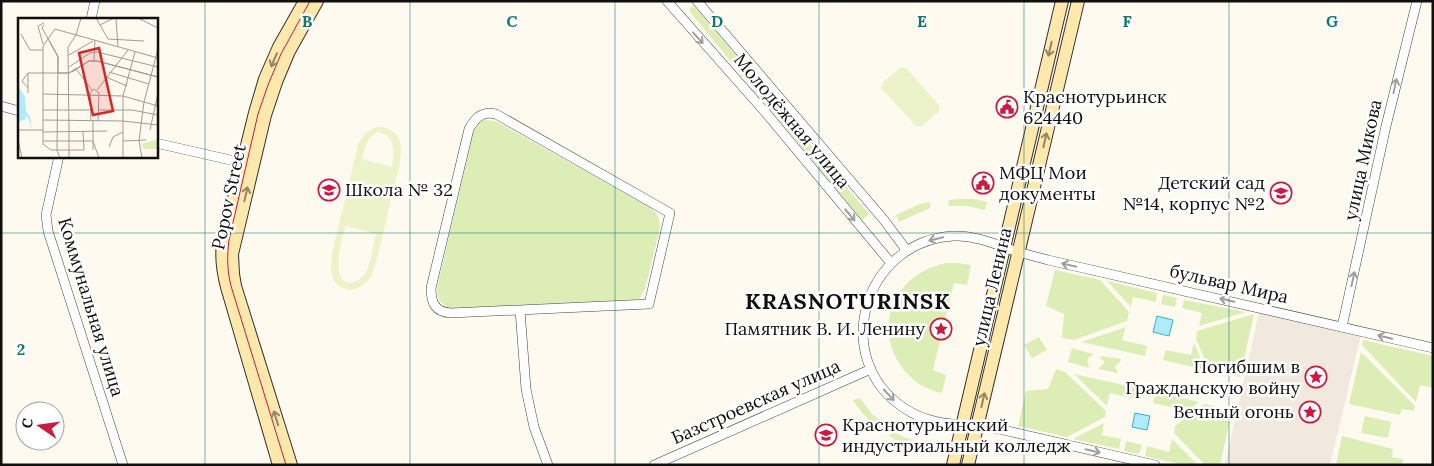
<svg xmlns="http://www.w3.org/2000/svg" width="1434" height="466" viewBox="0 0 1434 466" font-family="Lora,serif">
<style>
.green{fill:#dcedb6}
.pitch{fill:#ecf3c9;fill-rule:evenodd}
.plaza{fill:#f1e8de}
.water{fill:#b0ebfb;stroke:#32b1d7}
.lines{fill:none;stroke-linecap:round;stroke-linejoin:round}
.street-casing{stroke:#424242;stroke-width:10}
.secondary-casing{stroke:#313131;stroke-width:14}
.street{stroke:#fff;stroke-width:9}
.secondary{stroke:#ffe8ab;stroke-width:12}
.tram{stroke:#ca1b41;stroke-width:1}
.oneway{stroke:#9f9f9f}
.oneway2{stroke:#938665}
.grid{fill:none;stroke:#0f766e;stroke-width:1;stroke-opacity:0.55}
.labels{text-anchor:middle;stroke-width:5;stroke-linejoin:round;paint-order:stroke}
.poi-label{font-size:18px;fill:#0f0f0f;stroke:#fff;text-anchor:start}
.street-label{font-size:18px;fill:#0f0f0f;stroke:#fff}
.district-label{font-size:22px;font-weight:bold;letter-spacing:1px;fill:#0f0f0f;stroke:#fff}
.inset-road{fill:none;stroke:#9f9c96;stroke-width:1}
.view{fill:#d62828;fill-opacity:0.15;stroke:#d62828;stroke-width:2.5}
.inset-edge{fill:none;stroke:#0f0f0f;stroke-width:2.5}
.grid-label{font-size:16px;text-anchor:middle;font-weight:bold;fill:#0f766e;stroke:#fff;stroke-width:5;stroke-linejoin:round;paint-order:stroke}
</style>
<rect width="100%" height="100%" fill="#fffaf0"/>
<path class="green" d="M 693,6 L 696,8 L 869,214 L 862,220 L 690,12 L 690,8 Z
M 485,120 L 495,121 L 650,207 C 657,213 660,218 660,228 L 645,289 L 640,298 L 632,301 L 454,309 C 442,306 436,300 437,288 L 474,130 L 480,122 Z
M 958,199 L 974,199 L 987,202 L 985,210 L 967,206 L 948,206 L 949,200 Z
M 930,202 L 930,208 L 899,222 L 896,215 L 920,204 Z
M 946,263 L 958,263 L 971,265 L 967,285 L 954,283 L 933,370 L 946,375 L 942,393 C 926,390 914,382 904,370 C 870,328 895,273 946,263 Z
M 1055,270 L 1100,280 L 1129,312 L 1127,321 L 1074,340 L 1062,338 L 1064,314 L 1046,306 Z
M 1107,281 L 1157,293 L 1156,302 L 1133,297 L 1131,307 Z
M 1163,295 L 1177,298 L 1175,307 L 1161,304 Z
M 1184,300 L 1246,312 L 1199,326 L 1202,313 L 1182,308 Z
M 1254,314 L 1240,377 L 1210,371 L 1196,339 L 1197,331 Z
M 1126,327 L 1122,340 L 1147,346 L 1145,356 L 1081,342 Z
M 1039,337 L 1047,350 L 1032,358 L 1024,345 Z
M 1363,340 L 1433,356 L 1433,388 L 1420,385 L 1416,402 L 1362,345 Z
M 1194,343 L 1206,370 L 1163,360 L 1166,350 L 1191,355 Z
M 1072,348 L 1093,354 L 1092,356 L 1089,357 C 1086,363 1089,363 1089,368 L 1068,362 Z
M 1361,352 L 1415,406 L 1414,411 L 1402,409 L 1400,415 L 1349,404 Z
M 1101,356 L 1121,359 L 1120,362 L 1115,366 L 1116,369 L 1118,371 L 1117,373 L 1098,369 L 1104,363 L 1104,361 L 1100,358 Z
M 1056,369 L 1065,372 L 1106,411 L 1105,417 L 1067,437 L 1018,426 L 1026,391 L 1048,389 Z
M 1074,374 L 1137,388 L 1135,399 L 1110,393 L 1107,406 Z
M 1156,392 L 1199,402 L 1177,420 L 1179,409 L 1153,403 Z
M 860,398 L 872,414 L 884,424 L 881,430 C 870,422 860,412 853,400 Z
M 1204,404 L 1232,410 L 1220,465 L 1205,465 L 1174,433 L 1175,426 Z
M 1365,416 L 1391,422 L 1388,438 L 1361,433 Z
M 1104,423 L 1102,435 L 1121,439 L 1119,449 L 1073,439 Z
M 893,431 L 903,437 L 932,446 L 930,454 L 899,442 L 889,436 Z
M 1342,436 L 1393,449 L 1392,457 L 1403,459 L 1402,465 L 1336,465 Z
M 1172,439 L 1198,465 L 1183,465 L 1145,456 L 1147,446 L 1169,452 Z
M 1126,441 L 1142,445 L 1139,454 L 1124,451 Z"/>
<path class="pitch" d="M 901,67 L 906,68 L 940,106 L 939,111 L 921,127 L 916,126 L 881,88 L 882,83 Z
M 377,127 C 391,127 401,135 401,150 C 401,165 395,181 392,196 C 386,222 380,249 372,275 C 365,284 356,294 343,288 C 339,287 336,284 334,281 C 330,272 331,262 332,253 L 358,145 C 362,135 367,131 377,127 ZM 378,132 C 396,135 394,152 392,167 L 362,159 C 365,147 367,138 378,132 ZM 346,226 L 376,234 C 373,244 371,264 366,272 C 363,277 356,283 350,283 C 329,283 342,237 346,226 Z"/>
<path class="plaza" d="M 1259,313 L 1361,335 L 1330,465 L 1225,465 Z"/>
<path class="water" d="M 1157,316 L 1173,320 L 1169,336 L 1153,332 Z
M 1135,413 L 1150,416 L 1147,430 L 1132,427 Z"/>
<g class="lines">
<g class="street-casing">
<path id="street" d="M 667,1 L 766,113 L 891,263
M 697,1 L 884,220 L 907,251
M 91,19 L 95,1
M 1,106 L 19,111
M 489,113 L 496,114 L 670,213 L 649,304 L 451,313 C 435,312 431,303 431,288 L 469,129 C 474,120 479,114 489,113 Z
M 156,143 L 248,164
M 59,156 L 46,215 L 48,231 L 123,465
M 520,310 L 526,389 L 534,427 L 548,465
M 1342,327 L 1386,126 L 1417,1
M 654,465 L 871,369
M 1155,465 L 999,429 C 966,423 933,428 904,408 C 829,358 864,241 953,236 C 976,235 997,245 1018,252 C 1028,255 1038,257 1048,260 L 1433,348"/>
</g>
<g class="secondary-casing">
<path id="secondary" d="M 279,465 L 227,287 C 223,272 221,258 223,243 L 255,113 L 265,79 L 279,47 L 305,1
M 291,465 L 235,286 L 233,274 L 232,254 L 265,115 L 276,82 L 289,51 L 317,1
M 953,465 L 1062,1
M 968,465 L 1078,1"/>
</g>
<use href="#street" class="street"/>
<use href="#secondary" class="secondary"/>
<path class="tram" d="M 286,465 L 231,286 C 227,270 227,256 229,240 L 258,114 L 268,85 L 281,54 L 310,1"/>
</g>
<defs><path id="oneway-shaft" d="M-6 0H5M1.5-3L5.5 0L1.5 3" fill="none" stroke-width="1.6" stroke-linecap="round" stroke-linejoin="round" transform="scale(1.25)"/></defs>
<g class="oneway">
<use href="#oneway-shaft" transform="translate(698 38) rotate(48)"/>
<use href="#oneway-shaft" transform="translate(1395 86) rotate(-78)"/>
<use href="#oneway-shaft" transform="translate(850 215) rotate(50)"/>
<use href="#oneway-shaft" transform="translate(936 239) rotate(167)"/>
<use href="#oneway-shaft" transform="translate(1069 265) rotate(-167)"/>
<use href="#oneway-shaft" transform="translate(1353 279) rotate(-78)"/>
<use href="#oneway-shaft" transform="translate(1227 300) rotate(-167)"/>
<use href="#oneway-shaft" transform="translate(1385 337) rotate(-166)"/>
<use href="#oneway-shaft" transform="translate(889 395) rotate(47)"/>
<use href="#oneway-shaft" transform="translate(1093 451) rotate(13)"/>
</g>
<g class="oneway2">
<use href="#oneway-shaft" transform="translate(1050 49) rotate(103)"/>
<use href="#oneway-shaft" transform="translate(274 60) rotate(113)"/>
<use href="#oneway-shaft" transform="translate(1045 140) rotate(-77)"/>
<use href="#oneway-shaft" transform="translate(246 194) rotate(-77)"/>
<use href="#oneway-shaft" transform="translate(983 400) rotate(-77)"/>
<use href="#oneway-shaft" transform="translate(276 418) rotate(-107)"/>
</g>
<path class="grid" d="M 205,1 L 205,465M 410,1 L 410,465M 615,1 L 615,465M 819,1 L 819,465M 1024,1 L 1024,465M 1229,1 L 1229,465M 1,233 L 1433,233"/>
<defs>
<g id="civic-ring" transform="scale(1.125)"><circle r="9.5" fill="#fff" stroke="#ca1b41" stroke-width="1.5"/><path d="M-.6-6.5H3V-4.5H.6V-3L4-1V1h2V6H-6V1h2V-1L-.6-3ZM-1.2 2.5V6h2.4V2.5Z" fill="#ca1b41"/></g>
<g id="school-ring" transform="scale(1.125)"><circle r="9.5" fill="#fff" stroke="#ca1b41" stroke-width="1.5"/><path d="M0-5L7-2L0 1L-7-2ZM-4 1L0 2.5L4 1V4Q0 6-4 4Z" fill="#ca1b41"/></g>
<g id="sight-ring" transform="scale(1.125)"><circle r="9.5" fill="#fff" stroke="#ca1b41" stroke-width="1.5"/><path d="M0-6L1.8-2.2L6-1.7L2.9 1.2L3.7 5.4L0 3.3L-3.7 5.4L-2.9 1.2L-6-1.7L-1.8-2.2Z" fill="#ca1b41"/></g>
<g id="university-ring" transform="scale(1.125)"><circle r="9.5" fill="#fff" stroke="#ca1b41" stroke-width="1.5"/><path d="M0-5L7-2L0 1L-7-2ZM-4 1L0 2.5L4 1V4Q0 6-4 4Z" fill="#ca1b41"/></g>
</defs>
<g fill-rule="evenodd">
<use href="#civic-ring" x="1007" y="107"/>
<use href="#civic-ring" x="983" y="183"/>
<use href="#school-ring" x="329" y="190"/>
<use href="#school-ring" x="1281" y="193"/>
<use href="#sight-ring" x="941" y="329"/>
<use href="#sight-ring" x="1316" y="377"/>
<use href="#sight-ring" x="1310" y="412"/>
<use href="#university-ring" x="826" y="435"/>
</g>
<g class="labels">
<g class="poi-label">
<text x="1023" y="103">Краснотурьинск<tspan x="1023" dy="21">624440</tspan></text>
<text x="999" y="179">МФЦ Мои<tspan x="999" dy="21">документы</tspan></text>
<text x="1265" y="189" text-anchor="end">Детский сад<tspan x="1265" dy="21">№14, корпус №2</tspan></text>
<text x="345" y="196">Школа № 32</text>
<text x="925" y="335" text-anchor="end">Памятник В. И. Ленину</text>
<text x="1300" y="373" text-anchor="end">Погибшим в<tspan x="1300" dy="21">Гражданскую войну</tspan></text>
<text x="1294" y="418" text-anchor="end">Вечный огонь</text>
<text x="842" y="431">Краснотурьинский<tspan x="842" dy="21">индустриальный колледж</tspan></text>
</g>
<g class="street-label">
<text transform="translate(792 121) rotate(50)" y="6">Молодёжная улица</text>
<text transform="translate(1363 160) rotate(-78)" y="6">улица Микова</text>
<text transform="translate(229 197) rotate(-78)" y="6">Popov Street</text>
<text transform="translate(1229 284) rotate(13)" y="6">бульвар Мира</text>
<text transform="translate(992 287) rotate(-77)" y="6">улица Ленина</text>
<text transform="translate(91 307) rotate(73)" y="6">Коммунальная улица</text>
<text transform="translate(756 402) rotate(-24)" y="6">Базстроевская улица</text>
</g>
<g class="district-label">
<text x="848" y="309">KRASNOTURINSK</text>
</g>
</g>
<g transform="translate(18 18)">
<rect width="140" height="140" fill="#fffaf0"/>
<path d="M 140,121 L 140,131 L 126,131 L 123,126 Z" fill="#dcedb6"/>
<path d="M 0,67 L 7,79 L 8,93 L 12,99 L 14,111 L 9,97 L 8,101 L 0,104 Z" fill="#b0ebfb"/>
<path class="inset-road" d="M 78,0 L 90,21 L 126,23M 98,0 L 100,29M 120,0 L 140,10M 26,7 L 24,10 L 40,38 L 40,55 L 51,55 L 59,50M 82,7 L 96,0M 3,16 L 12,32 L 25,32M 58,17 L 63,0M 31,23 L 40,39 L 39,132 L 42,140M 25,26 L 20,8 L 26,5M 51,37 L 75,23M 76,43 L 77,22M 51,49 L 72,35 L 79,34 L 140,49M 58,51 L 74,72M 54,54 L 71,43 L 79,43 L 140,59M 91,54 L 131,66M 10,55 L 51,55 L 71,43 L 79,43 L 140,59M 88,59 L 109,68M 10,70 L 4,63 L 10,55M 79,72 L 110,32M 10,75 L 10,55M 25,76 L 105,78M 105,78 L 117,34M 126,84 L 140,31M 25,92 L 72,92M 80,92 L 114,92 L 140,97M 25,102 L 105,103M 73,103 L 72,75 L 76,71 L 81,75 L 80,103M 105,103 L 140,107M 0,112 L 25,112 L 25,28 L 37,11 L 140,40M 25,112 L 25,126 L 33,132 L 66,132 L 65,114M 132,112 L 140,75M 25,114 L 89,113M 51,114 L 50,29 L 58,17M 0,122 L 4,140M 25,123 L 75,123M 75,123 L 81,140M 105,123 L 128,122M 91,129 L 95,119 L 105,114M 75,132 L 75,103M 51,140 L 51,114M 105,140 L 105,78 L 140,88M 124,140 L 121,123 L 126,84M 124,140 L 140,140"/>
<path class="view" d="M 81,30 L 95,93 L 75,97 L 61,35 Z"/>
<rect width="140" height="140" class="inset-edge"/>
</g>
<g class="grid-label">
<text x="307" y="27">B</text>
<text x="512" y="27">C</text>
<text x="717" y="27">D</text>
<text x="922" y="27">E</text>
<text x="1127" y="27">F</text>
<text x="1332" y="27">G</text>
<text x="21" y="355">2</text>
</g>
<rect width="1434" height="466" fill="none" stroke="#0f0f0f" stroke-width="5"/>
<g transform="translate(40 426) rotate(283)"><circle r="24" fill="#ffffff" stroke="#9f9f9f"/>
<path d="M0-4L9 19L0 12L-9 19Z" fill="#ca1b41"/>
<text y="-8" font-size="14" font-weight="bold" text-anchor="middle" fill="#0f0f0f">С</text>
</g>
</svg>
